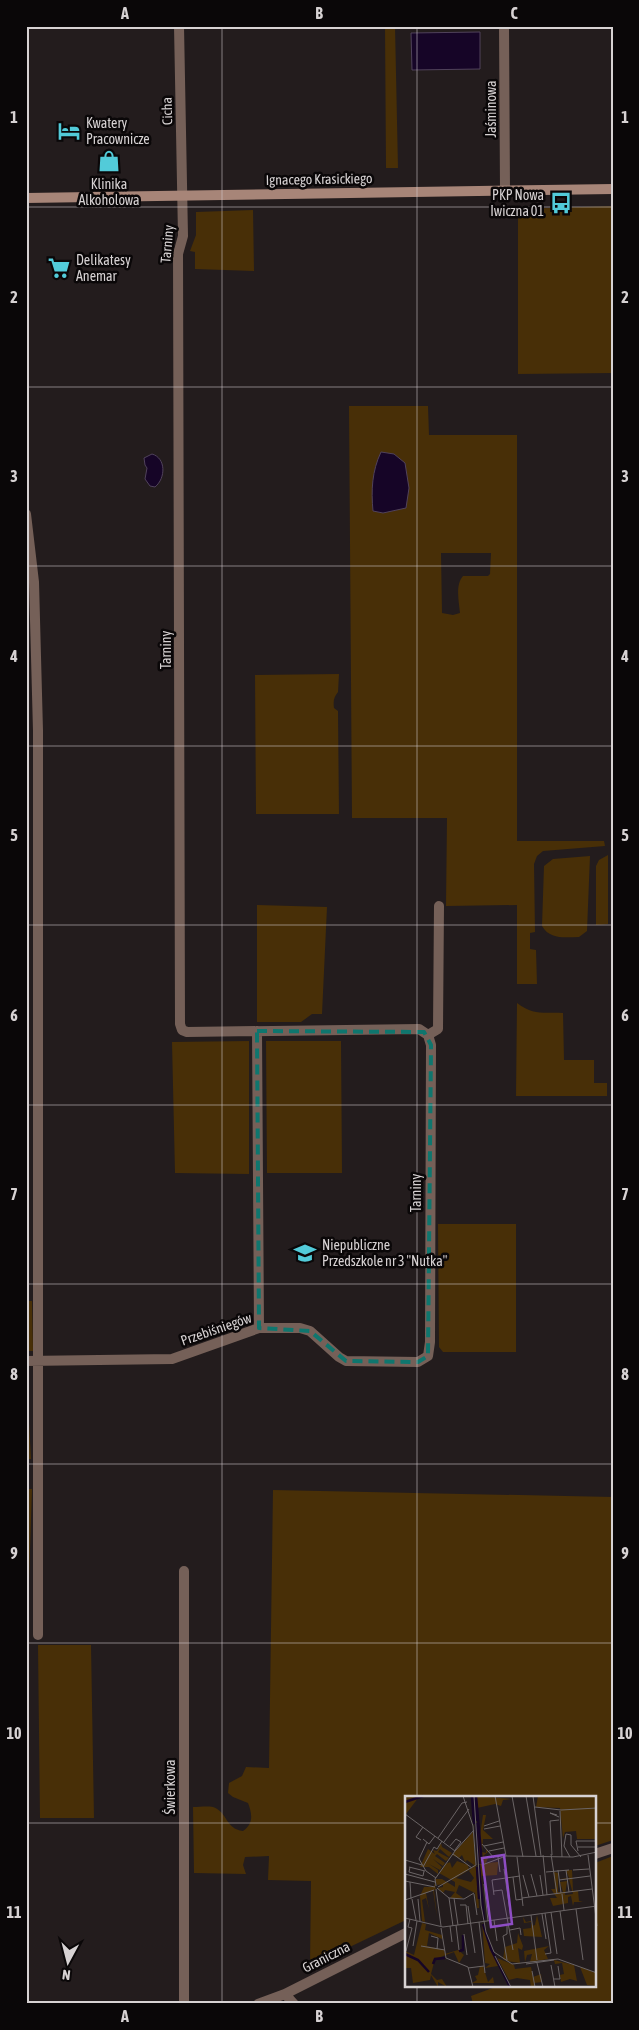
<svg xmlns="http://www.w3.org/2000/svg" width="639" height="2030" viewBox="0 0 639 2030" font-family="'Asap Condensed',sans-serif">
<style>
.green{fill:#482f07;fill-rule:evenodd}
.water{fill:#160527;stroke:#50425b}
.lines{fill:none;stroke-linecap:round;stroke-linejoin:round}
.street{stroke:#756058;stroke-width:10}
.secondary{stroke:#a78578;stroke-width:10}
.marked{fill:none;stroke:#0f766e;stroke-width:4;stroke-dasharray:10 6;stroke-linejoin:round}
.grid{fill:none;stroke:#d7d2d3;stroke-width:1;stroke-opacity:0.55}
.labels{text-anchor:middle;stroke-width:5;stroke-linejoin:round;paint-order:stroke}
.street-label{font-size:14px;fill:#d7d2d3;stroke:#0a0708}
.poi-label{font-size:14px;fill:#d7d2d3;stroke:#0a0708;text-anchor:start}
.inset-river{fill:none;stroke:#160527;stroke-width:2.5}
.inset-road{fill:none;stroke:#6b6566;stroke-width:1}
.view{fill:#8d4dc3;fill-opacity:0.15;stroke:#8d4dc3;stroke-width:2.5}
.inset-edge{fill:none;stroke:#d7d2d3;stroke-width:2.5}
.neatline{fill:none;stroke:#d7d2d3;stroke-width:2}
.grid-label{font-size:16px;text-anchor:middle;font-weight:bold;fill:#d7d2d3}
</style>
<rect width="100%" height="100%" fill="#231c1d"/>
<path class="green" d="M 385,26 L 395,26 L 398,168 L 386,168 Z
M 613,206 L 613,373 L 518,374 L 518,209 Z
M 253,210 L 254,271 L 195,269 L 195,252 L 190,251 L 196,235 L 196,212 Z
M 349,406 L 428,406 L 429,435 L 517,435 L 517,841 L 604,841 L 605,846 L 543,851 L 537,856 L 534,864 L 535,932 L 530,933 L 530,949 L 536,950 L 537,984 L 517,984 L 517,905 L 446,906 L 447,818 L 352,818 ZM 441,553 L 491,553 L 490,574 L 488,576 L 463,576 C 455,585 459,602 460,613 L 453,615 L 442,613 Z
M 339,674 L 338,692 C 334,697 333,701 334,708 L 338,711 L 339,814 L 256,814 L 255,675 Z
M 608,855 L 608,924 L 596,925 L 596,866 L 599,860 Z
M 590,856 L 587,931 L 579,937 C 565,937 550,940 542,926 L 544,866 L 553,859 Z
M 257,905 L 327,907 L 322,1014 L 312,1014 L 301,1022 L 257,1022 Z
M 517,1003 C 534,1016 543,1012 563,1013 L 564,1060 L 594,1060 L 594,1083 L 607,1083 L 607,1096 L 516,1096 Z
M 249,1041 L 249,1174 L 175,1173 L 172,1042 Z
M 266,1041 L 341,1041 L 342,1173 L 267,1173 Z
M 438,1224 L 516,1224 L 516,1352 L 443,1352 L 439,1347 Z
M 26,1301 L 32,1301 L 33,1351 L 26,1351 Z
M 26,1368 L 31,1459 L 26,1459 Z
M 26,1489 L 32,1489 L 29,1580 L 26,1585 Z
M 273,1490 L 613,1497 L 613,1840 L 595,1846 L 595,1798 L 406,1798 L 406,1920 L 310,1966 L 311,1881 L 268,1880 L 269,1856 L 245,1857 L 243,1865 L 246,1874 L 194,1873 L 193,1807 C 199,1807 207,1806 213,1807 C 228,1812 225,1829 243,1831 C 254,1823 252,1814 248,1803 L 233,1797 L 228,1793 L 229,1783 L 242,1776 L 246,1767 L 269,1768 Z
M 38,1645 L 91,1645 L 94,1818 L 40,1818 Z
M 613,1856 L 613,2004 L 473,2004 L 471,1996 L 498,1986 L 595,1986 L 595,1863 Z"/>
<path class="water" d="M 480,32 L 480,69 L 412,70 L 411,33 Z
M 381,452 L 394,454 L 405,463 L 409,488 L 406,508 L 383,513 L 373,511 C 371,490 372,471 381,452 Z
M 152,454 C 166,458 166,478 155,487 L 150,486 L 145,479 L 147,468 L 145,465 L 144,458 Z"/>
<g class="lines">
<path class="street" d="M 504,26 L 505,191
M 26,514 L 34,582 L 38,731 L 38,1635
M 257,1031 L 259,1328
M 428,1035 L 438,1029 L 439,906
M 26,1361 L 172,1359 L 259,1328 L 300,1328 L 310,1331 L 339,1357 L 346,1361 L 418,1362 L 428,1356 L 430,1342 L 431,1045 L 428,1035 L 419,1029 L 187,1032 L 182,1030 L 180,1024 L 178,254 L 183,236 L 179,26
M 595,1854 L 613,1848
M 285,1994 L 294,2004
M 184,2004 L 184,1571
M 258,2004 L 285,1994 L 406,1933"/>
<path class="secondary" d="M 26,198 L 613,189"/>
</g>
<path class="marked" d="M 257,1031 L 424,1032 L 431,1045 L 428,1356 L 418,1362 L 346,1361 L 310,1331 L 259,1328 Z"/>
<path class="grid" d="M 222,26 L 222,2004M 417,26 L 417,1798M 26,207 L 613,207M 26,387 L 613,387M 26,566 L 613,566M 26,746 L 613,746M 26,925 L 613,925M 26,1105 L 613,1105M 26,1284 L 613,1284M 26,1464 L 613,1464M 26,1643 L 613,1643M 26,1823 L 406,1823M 595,1823 L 613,1823M 417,1986 L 417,2004"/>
<defs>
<g id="hotel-bare" transform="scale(1.725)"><path d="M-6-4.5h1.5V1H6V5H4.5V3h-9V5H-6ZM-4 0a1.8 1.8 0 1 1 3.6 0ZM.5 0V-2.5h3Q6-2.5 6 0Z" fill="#52cbd9" stroke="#0a0708" stroke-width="2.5" paint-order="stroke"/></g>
<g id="shop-bare" transform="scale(1.725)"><path d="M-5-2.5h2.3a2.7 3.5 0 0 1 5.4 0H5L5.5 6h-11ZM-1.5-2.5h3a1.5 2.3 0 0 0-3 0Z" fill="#52cbd9" stroke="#0a0708" stroke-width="2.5" paint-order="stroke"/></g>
<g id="bus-bare" transform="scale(1.725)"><path d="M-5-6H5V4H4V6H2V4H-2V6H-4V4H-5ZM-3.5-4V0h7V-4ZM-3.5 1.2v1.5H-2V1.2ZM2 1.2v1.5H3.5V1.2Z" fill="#52cbd9" stroke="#0a0708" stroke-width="2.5" paint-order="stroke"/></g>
<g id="supermarket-bare" transform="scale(1.725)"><path d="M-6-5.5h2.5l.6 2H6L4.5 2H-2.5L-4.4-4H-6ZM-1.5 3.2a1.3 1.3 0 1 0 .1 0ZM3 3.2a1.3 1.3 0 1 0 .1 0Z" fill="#52cbd9" stroke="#0a0708" stroke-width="2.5" paint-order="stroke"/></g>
<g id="school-bare" transform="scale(1.725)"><path d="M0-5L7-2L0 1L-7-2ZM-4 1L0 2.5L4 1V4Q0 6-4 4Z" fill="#52cbd9" stroke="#0a0708" stroke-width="2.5" paint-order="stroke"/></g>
</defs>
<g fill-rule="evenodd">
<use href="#hotel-bare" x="69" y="131"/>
<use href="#shop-bare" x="109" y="161"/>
<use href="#bus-bare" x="561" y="203"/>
<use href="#supermarket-bare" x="59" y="268"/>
<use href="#school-bare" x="305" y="1253"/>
</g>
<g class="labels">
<g class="street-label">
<text transform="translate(491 109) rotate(-90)" y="5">Jaśminowa</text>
<text transform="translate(167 111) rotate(-91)" y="5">Cicha</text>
<text transform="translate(319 179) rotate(-1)" y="5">Ignacego Krasickiego</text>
<text transform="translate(167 244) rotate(-85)" y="5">Tarniny</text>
<text transform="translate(166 650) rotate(-90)" y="5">Tarniny</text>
<text transform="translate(416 1193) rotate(-90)" y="5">Tarniny</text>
<text transform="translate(216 1329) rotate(-19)" y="5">Przebiśniegów</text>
<text transform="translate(170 1787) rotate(-90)" y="5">Świerkowa</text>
<text transform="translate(326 1957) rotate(-27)" y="5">Graniczna</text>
</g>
<g class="poi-label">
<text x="86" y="128">Kwatery<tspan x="86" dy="16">Pracownicze</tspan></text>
<text x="109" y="189" text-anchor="middle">Klinika<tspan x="109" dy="16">Alkoholowa</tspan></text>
<text x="544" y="200" text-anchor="end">PKP Nowa<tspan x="544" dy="16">Iwiczna 01</tspan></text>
<text x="76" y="265">Delikatesy<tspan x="76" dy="16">Anemar</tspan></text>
<text x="322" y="1250">Niepubliczne<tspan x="322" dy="16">Przedszkole nr 3 "Nutka"</tspan></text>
</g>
</g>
<g transform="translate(405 1796)">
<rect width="191" height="191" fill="#231c1d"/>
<path d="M 0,0 L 19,0 L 13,2 L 1,18 ZM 70,0 L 107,3 L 98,4 L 96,10 L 90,8 L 72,12 L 75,39 L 78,19 L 81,19 L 78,34 L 88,43 L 78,43 L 77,56 L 81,57 L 81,53 L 83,56 L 78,60 L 83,62 L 81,67 L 93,66 L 93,68 L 92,79 L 77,80 L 78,116 ZM 133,0 L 191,0 L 190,43 L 172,43 L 171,35 L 160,36 L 158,42 L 155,12 L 131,11 ZM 68,36 L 74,112 L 72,112 L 70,97 L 54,89 L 51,97 L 58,102 L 45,102 L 50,96 L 40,94 L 38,97 L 33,92 L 38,91 L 38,88 L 32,89 L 30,83 L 37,83 L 50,91 L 50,86 L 34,77 L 43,65 L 41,68 L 45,66 L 47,72 L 52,65 L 63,69 L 64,74 L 51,82 L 66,86 L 69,82 L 64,75 L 69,69 L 62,64 L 60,66 L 57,59 L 54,62 L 47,59 ZM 36,47 L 37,51 L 47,57 L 44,61 L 35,53 L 33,56 L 44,62 L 41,65 L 32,58 L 30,60 L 40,67 L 38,70 L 28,63 L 37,71 L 35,74 L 24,68 L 33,74 L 33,78 L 24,71 L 15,71 L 23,53 L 30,58 L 28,54 L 32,55 ZM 161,74 L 167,74 L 168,95 L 173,95 L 174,105 L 178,106 L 169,106 L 168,110 L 166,100 L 163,101 L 163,107 L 148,110 L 145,102 L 152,102 L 146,93 L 150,93 L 149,76 L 153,77 L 153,96 L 158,96 L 155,86 L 162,85 L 160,99 L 168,98 L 164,83 L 155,83 L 164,82 ZM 29,87 L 31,93 L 29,94 L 32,121 L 28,94 L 21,97 L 24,113 L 21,102 L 17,104 L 20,126 L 17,125 L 15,100 L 19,91 L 29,91 ZM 132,119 L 137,141 L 119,140 L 118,133 L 126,132 L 126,126 L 119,127 L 118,121 L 121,126 L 126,125 L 127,130 L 130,129 ZM 77,126 L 86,155 L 93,170 L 80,172 L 85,168 L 80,167 ZM 17,127 L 21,128 L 20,134 L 37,139 L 37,143 L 24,137 L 22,150 L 39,154 L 40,158 L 53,154 L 59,159 L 54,167 L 49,156 L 30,163 L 26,178 L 32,184 L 37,183 L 42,191 L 33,186 L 33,191 L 26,179 L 25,184 L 8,187 L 6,172 L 0,172 L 0,155 L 9,159 ZM 113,137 L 118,150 L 117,154 L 113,152 L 115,167 L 102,165 L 98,163 L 100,151 L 112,147 ZM 144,150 L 139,154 L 143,163 L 125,166 L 127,158 L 122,159 L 120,166 L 119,155 ZM 92,162 L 109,169 L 110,173 L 126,171 L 128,181 L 136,178 L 137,186 L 129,187 L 129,191 L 126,191 L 125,184 L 112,182 L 104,184 ZM 149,164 L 169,169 L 172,185 L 165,183 L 156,186 L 155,179 L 159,178 L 157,167 L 150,168 ZM 75,170 L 78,170 L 83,186 L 88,181 L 89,187 L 67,187 L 72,184 L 70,180 L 73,179 ZM 175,171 L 191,177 L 191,190 L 182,189 Z" fill="#482f07"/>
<path class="inset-river" d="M 67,0 L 69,28M 69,0 L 71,25M 71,0 L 77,68M 0,6 L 18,0M 71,27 L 74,68M 74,69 L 79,124M 72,71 L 74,103M 78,128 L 86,153 L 105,191M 54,155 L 58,154 L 58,139M 0,158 L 13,164 L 24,176M 28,168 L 30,163 L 40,162"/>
<path class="inset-road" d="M 69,0 L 76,109 L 81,136 L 89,156 L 107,168 L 153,163 L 192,177M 90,0 L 101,60M 107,0 L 118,61M 121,0 L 131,60M 128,0 L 136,60M 130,11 L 156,14M 156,14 L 192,12M 155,15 L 157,61M 0,18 L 50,55M 152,19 L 145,17 L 154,21M 79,30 L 94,25M 79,33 L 95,30M 33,42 L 57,7 L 62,6M 18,43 L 24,48 L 30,40M 16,44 L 11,41 L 18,31M 39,46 L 64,13M 77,48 L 89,62M 45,50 L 51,43 L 56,46 L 50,54M 79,50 L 98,46M 173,51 L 192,51M 50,55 L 69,34M 84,55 L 99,52M 173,55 L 171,45 L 191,45M 48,58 L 67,72M 146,58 L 152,98M 138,59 L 142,99M 147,59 L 145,25 L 154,24M 183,59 L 192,130M 93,61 L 95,76M 112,61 L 118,110M 165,61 L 159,50 L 161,38 L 166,39 L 166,49 L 176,61M 14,63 L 21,75 L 31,82M 14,63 L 22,46M 0,64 L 17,69M 77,69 L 101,60 L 168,61 L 192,56M 4,71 L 20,75M 5,71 L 4,76 L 18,80 L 19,75M 18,71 L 29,51 L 32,53 L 37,45M 99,73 L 106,122M 153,74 L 156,97M 161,74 L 164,96M 168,74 L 184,73M 141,76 L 164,74M 0,78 L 30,86M 126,78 L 132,100M 118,79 L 124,101M 135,79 L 138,99M 108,81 L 111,104 L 118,103M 154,84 L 185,80M 0,85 L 30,91M 5,86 L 6,103M 79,88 L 83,125M 31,90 L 30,83 L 50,55M 33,91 L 71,69 L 68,30 L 58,0M 32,92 L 44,102 L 59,103 L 69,97M 31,93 L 36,130M 89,95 L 97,94 L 108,154M 69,98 L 72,119M 157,98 L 159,114M 89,99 L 87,84 L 115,80M 44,102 L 48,130M 49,102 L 53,129M 117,102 L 187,93M 7,103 L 11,124M 13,103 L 15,125M 0,104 L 29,94M 55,109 L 61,109 L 63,128M 63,110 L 70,157M 171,113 L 178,164M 155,115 L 159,144M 146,116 L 152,158M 137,118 L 141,143M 126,119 L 132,164M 0,122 L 38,131 L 192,110M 89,124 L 92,145M 74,126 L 80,177M 51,129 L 54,154M 45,130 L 47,146M 36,132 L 41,162 L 63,171 L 68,191M 105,134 L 115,132 L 116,139M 59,138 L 62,159M 26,140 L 33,142 L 32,153M 8,150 L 12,125M 16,150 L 40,154M 1,155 L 7,132 L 3,131 L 5,123M 140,158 L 146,157 L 140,117M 90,160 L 106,191M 102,164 L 98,140 L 102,138 L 102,130M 132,167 L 138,191M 121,168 L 149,164M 146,169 L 150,191M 63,172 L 79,170M 127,175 L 130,191M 149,183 L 155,183 L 153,170"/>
<path class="view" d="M 99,59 L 107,128 L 86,131 L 77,62 Z"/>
<rect width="191" height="191" class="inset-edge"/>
</g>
<rect width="639" height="2030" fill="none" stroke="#0a0708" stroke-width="55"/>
<g transform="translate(68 1962) rotate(187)" stroke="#0a0708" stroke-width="4" paint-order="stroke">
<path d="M0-4L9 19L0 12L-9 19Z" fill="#d7d2d3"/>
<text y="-8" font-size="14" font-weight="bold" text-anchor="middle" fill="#d7d2d3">N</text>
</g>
<rect x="28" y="28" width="584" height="1974" class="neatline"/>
<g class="grid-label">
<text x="125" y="19">A</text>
<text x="319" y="19">B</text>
<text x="514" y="19">C</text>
<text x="14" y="123">1</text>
<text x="625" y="123">1</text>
<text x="14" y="303">2</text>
<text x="625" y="303">2</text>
<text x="14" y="482">3</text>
<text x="625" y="482">3</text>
<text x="14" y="662">4</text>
<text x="625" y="662">4</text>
<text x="14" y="841">5</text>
<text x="625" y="841">5</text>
<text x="14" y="1021">6</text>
<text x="625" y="1021">6</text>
<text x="14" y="1200">7</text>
<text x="625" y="1200">7</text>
<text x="14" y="1380">8</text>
<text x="625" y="1380">8</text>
<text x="14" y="1559">9</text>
<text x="625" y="1559">9</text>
<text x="14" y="1739">10</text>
<text x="625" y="1739">10</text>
<text x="14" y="1918">11</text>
<text x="625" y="1918">11</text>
<text x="125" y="2022">A</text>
<text x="319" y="2022">B</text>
<text x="514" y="2022">C</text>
</g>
</svg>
